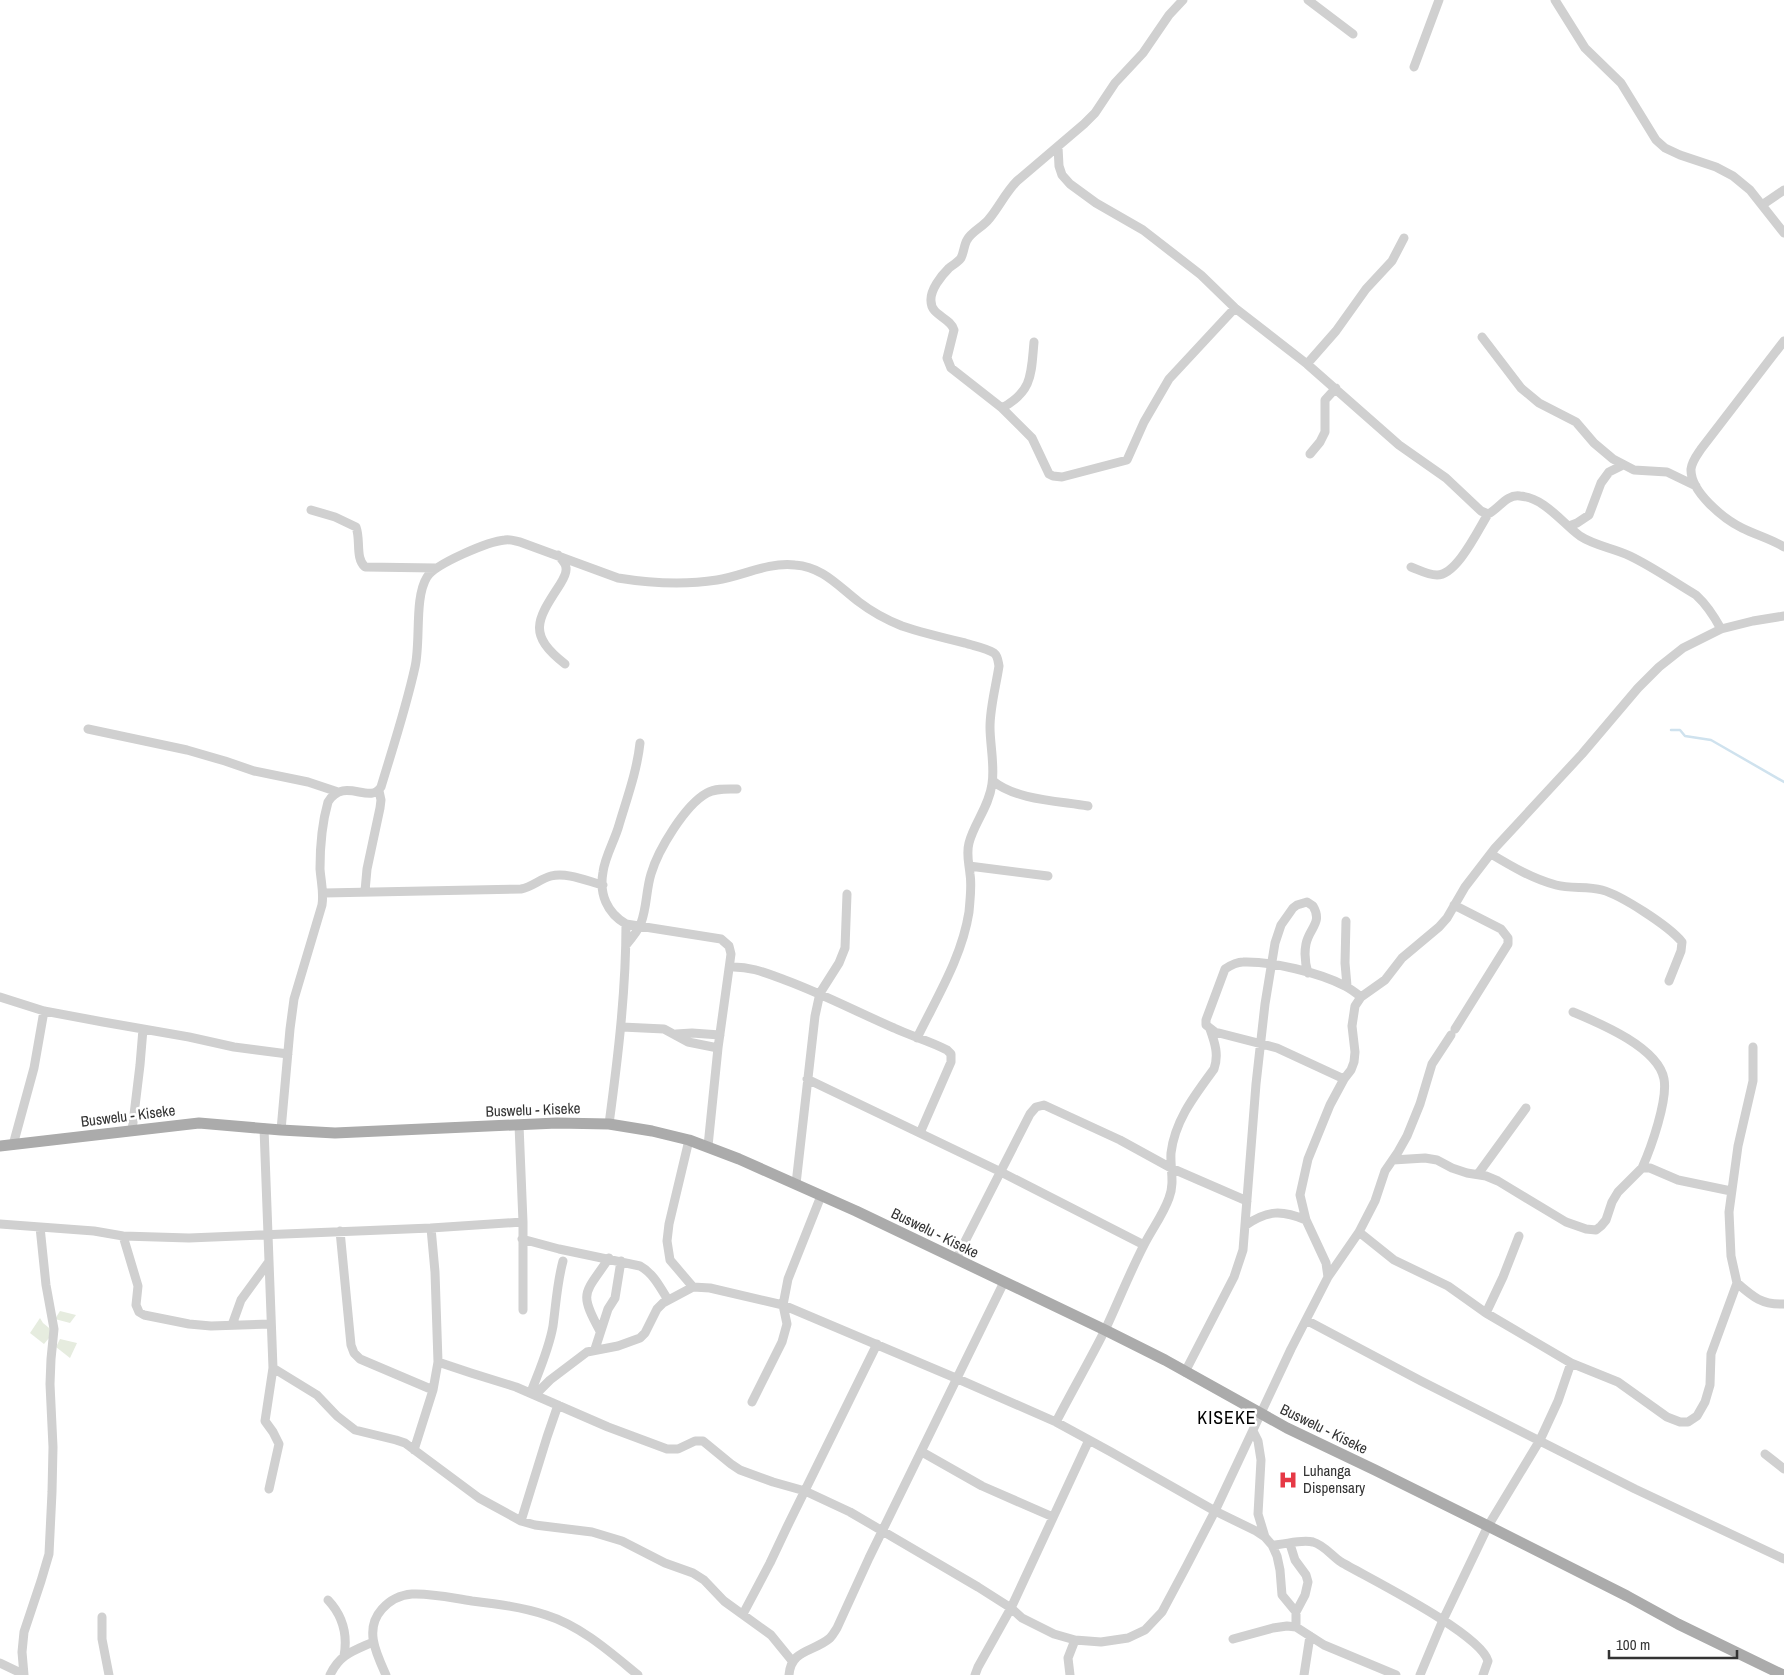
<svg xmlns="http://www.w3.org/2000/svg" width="1784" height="1675" viewBox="0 0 1784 1675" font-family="'Archivo Narrow',sans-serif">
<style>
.green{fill:#e6ecdf}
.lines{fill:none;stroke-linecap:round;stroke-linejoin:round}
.stream{stroke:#cfe2ee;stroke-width:2.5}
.minor{stroke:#d0d0d0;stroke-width:9}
.major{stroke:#ababab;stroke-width:11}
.labels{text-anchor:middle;stroke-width:5;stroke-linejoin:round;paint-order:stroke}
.street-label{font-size:15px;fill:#333;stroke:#fff}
.poi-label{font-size:15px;fill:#333;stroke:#fff;text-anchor:start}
.quarter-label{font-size:18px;letter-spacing:1px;fill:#000;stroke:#fff}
</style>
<rect width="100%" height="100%" fill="#fff"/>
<path class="green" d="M 60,1311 L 76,1315 L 70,1323 L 55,1319 Z
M 40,1318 L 43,1323 L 54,1332 L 44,1344 L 30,1333 Z
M 60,1339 L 77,1343 L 70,1358 L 56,1347 Z"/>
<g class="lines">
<path class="stream" d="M 1671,730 L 1680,730 L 1685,736 L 1711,740 L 1784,782"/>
<path class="minor" d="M 1183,0 L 1169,15 L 1143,53 L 1115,83 L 1095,113 L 1084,124 L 1017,181 C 1006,192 999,207 989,219 C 983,227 972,231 967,240 C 964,245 964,252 961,258 C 958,262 953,265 949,268 C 941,276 930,290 931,301 C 931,316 950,317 954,330 L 947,358 L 951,368 L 1002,408 L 1032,438 L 1049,474 L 1053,476 L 1062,477 L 1127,460 L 1144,422 L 1169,379 L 1235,308
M 1308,0 L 1353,34
M 1555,0 L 1585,48 L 1621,83 L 1656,140 L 1665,148 L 1680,155 L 1716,167 L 1733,176 L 1750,190 L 1784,233
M 1414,67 L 1439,0
M 1058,147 L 1059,166 L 1062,175 L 1070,184 L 1096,203 L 1143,230 L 1201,275 L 1235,308 L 1307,364 L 1399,445 L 1446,478 L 1481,511 L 1488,514 C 1499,509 1506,494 1520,496 C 1545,498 1561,522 1580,536 C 1595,546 1614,548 1630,556 C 1653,567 1674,582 1696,595 C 1707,605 1714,616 1721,629
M 1762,205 L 1784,190
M 1482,337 L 1521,388 L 1539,403 L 1576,422 L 1594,443 L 1613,459 L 1634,470 L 1667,472 L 1696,486
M 1784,341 L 1701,449 C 1697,455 1692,461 1691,469 C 1690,492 1724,519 1742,528 C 1756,535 1771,539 1784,547
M 1307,364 L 1336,331 L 1366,289 L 1392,261 L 1404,238
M 1002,408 C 1033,391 1031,374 1034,342
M 1310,454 L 1320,442 L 1325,432 L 1325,400 L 1336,388
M 311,510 L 335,517 L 356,527 C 361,540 355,558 365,567 L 436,568
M 1569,526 L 1577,523 L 1589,515 L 1601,483 L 1609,472 L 1623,465
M 558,555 C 561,559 566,563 566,568 C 567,574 562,581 559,586 C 536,621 528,635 565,664
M 1411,567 C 1419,570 1428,575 1437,575 C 1457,575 1478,530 1488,514
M 88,729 L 187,750 L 225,761 L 254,771 L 308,782 L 338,792
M 640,743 C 637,771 627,798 619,825 C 615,840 605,856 603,872 C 599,894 607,913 626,924 L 721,939 L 729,946 L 731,954 L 718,1048 L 708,1146
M 993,781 C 1016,800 1059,801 1088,806
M 1491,854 C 1511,866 1533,879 1556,885 C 1571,889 1587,886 1602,890 C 1621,895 1669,926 1682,942 L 1681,951 L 1669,981
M 969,866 L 1048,876
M 365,891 L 367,869 L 380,808 L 381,800 L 379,791
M 324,893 L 521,889 C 532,887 540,879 551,876 C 567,872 587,881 603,885
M 1454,905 L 1501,929 L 1508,938 L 1508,944 L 1455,1029
M 1346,921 L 1345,963 L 1347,986
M 626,945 C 632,938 638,931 641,923 C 647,907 646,890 651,874 C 658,850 685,805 707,793 C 716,788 728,789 737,789
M 730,967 C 750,966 766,973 785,980 C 823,994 857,1012 894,1028 C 911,1036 930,1041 947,1050 L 951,1054 L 951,1062 L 920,1133
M 0,997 L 44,1011 L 103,1022 L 189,1037 L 234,1047 L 288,1054
M 1573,1012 C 1599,1023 1658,1047 1664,1079 C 1668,1100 1651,1148 1642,1168
M 622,1027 L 664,1029 L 688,1042 L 718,1048
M 676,1034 L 692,1033 L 720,1035
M 807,1079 L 999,1171 L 1144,1245
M 1344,1079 L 1277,1048 L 1215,1032 L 1206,1025 L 1206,1020 L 1225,969 C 1231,965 1236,962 1243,962 C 1271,961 1321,973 1345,986 C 1351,989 1356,993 1361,997
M 609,1124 C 618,1057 626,991 626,924
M 519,1125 L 523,1222 L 523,1310
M 264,1128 L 273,1368 L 265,1421 L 273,1432 L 279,1444 L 269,1489
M 281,1130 L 290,1029 L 294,999 L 322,905 C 324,892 321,882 320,869 C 320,848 322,823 328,802 C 344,776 370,805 381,787 C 393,747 406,708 415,667 C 421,641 414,598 427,577 C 435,564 489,541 505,540 C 510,539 515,541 520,542 L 618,578 C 649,583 685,585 717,580 C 743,576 767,562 795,565 C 823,567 838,586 859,602 C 872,612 887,620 902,626 C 923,633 944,638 965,643 C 974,646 986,648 994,653 C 998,656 998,661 999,666 C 996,686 990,707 990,727 C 990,745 995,766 992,784 C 989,807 974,823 969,843 C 966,854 969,863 970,874 C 972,886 970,899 969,912 C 962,957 937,997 917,1038
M 132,1131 L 140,1065 L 143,1029
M 689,1140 L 669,1224 L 667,1241 L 670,1260 L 693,1287
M 13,1145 L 34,1068 L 44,1011
M 1393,1160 L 1425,1158 L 1437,1160 L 1452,1168 L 1467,1173 L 1486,1176 L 1498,1181 L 1566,1222 L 1586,1229 L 1596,1230 L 1601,1226 L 1606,1220 L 1612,1202 L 1618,1192 L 1642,1168 L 1650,1168 L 1678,1180 L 1731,1191
M 1478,1174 L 1526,1108
M 796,1184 L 815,1016 L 820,993 L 839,963 L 845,948 L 847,894
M 0,1224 L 94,1231 L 123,1236 L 189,1238 L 431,1228 L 523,1222
M 1246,1225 C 1268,1210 1282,1210 1306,1220
M 340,1231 L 351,1345 L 354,1353 L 360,1359 L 433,1390
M 1359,1232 L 1394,1260 L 1448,1286 L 1486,1313 L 1571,1363 L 1618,1382 L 1667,1417 L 1680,1422 L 1688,1422 L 1697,1416 L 1705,1402 L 1710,1385 L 1711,1354 L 1737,1283 L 1731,1256 L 1729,1212 L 1738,1146 L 1753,1081 L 1753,1047
M 123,1236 L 138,1286 L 136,1305 L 139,1312 L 144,1315 L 189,1324 L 211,1326 L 271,1324
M 522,1239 L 559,1249 L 640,1266 C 653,1273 660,1287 668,1300
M 956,1259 L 1030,1114 L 1036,1107 L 1044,1105 L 1120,1140 L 1171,1168 L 1247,1201
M 1328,1277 L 1359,1232 L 1375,1201 L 1385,1171 L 1398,1152 L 1407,1136 L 1420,1104 L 1432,1064 L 1451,1035
M 1737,1283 C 1753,1297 1762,1305 1784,1304
M 1486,1313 L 1503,1277 L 1519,1236
M 1306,1320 L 1421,1381 L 1635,1489 L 1784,1559
M 232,1325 L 241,1300 L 268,1263
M 600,1331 C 578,1291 585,1294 609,1258
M 595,1349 L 608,1309 L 615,1298 L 621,1261
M 438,1362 L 471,1373 L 516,1387 L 608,1427 L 667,1449 L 678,1449 L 695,1441 L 703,1441 L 731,1464 L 740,1470 L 773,1482 L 805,1491 L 850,1512 L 978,1587 L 1011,1608 L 1022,1618 L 1054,1634 L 1075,1640 L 1101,1642 L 1128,1638 L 1145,1630 L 1162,1612 L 1186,1567 L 1215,1511 L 1291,1349 L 1328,1277 L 1326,1263 L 1306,1220 L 1300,1195 L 1308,1159 L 1330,1105 L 1344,1079 L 1351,1070 L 1354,1062 L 1355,1052 L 1352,1026 L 1355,1006 L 1361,997 L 1385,980 L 1402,958 L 1439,927 L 1447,918 L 1465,887 L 1495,848 L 1582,754 L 1638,688 L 1659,667 L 1683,648 L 1721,629 L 1753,621 L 1784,616
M 273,1368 L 317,1395 L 337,1416 L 355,1430 L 396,1440 L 405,1443 L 479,1498 L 521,1521 L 535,1525 L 592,1532 L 622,1541 L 665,1563 L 693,1573 L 704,1580 L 724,1601 L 771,1635 L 793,1662
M 1185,1372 L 1234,1277 L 1243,1250 L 1256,1084 L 1265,1004 L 1275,943 L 1281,925 L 1293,908 L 1297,905 L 1307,902 L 1313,906 C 1323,923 1309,928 1306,944 C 1304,954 1305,963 1308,973
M 531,1392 C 539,1371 549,1349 553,1326 C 556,1304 557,1283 563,1261
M 536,1394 L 550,1380 L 587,1352 L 618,1346 L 640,1338 L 645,1333 L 657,1309 L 663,1303 L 693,1287 L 710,1288 L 783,1305 L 958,1379 L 1056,1422 L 1111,1452 L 1215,1511 L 1256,1531 L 1265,1537 L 1272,1545 L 1277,1556 L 1280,1570 L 1282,1595 L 1296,1612
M 752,1402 L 782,1342 L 787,1324 L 783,1305 L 788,1279 L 821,1196
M 1056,1422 C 1072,1391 1090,1360 1106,1328 C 1119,1300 1130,1272 1144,1245 C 1152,1229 1163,1215 1169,1198 C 1175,1183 1170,1168 1171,1153 C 1175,1120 1195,1095 1214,1069 C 1219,1055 1215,1043 1210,1029
M 1253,1431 L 1258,1441 L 1261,1460 L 1258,1514 L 1265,1537
M 414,1450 L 433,1390 L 438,1362 L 435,1272 L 431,1228
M 922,1452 L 982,1486 L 1053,1517
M 1765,1454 L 1784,1469
M 521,1521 L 547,1437 L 558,1405
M 1290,1544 L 1295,1560 L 1306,1575 L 1308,1582 L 1305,1595 L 1296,1612 L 1296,1627
M 1272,1545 C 1285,1545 1300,1539 1313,1542 C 1324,1545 1332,1556 1341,1562 C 1370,1579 1480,1633 1488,1661 L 1483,1675
M 328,1600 C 343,1616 348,1634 344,1656
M 743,1614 L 770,1563 L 787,1527 L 877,1344
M 102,1617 L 102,1639 L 109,1675
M 1233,1639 L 1273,1628 L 1287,1626 L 1296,1627 L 1324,1645 L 1396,1675
M 0,1663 L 23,1674
M 24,1675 L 22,1652 L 24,1632 L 41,1581 L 49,1554 L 52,1492 L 53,1447 L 50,1384 L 51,1359 L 54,1329 L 46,1285 L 40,1227
M 330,1675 C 340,1654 353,1651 373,1642
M 386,1675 C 376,1653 364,1629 382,1609 C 390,1600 400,1595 412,1594 C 432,1593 452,1598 472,1601 C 497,1604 522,1607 546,1615 C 581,1626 610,1652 638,1675
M 789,1675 C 791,1649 814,1652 830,1638 C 833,1635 835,1631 837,1628 L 869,1558 L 1004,1282
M 975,1675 L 978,1667 L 1011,1608 L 1089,1440
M 1070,1675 L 1068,1658 L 1075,1640
M 1304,1675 L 1310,1636
M 1420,1675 L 1443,1620 L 1488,1526 L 1540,1440 L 1558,1401 L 1571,1363"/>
<path class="major" d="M 0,1146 L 199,1123 L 281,1130 L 335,1133 L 557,1123 L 609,1124 L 652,1131 L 689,1140 L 739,1159 L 856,1211 L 1105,1330 L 1165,1360 L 1287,1428 L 1375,1470 L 1488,1526 L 1627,1596 L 1678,1624 L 1783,1675"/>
</g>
<defs>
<g id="hospital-bare" transform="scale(1.5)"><path d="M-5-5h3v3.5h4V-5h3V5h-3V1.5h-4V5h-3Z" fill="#e63946" stroke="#fff" stroke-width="2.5" paint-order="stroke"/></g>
</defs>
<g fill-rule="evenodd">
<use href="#hospital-bare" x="1288" y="1480"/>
</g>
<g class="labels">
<g class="street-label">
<text transform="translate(533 1110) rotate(-2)" y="5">Buswelu - Kiseke</text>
<text transform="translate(128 1116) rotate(-7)" y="5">Buswelu - Kiseke</text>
<text transform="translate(935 1233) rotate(26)" y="5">Buswelu - Kiseke</text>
<text transform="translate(1324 1429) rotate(26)" y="5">Buswelu - Kiseke</text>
</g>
<g class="poi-label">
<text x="1303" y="1476">Luhanga<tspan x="1303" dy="17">Dispensary</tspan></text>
</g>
<g class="quarter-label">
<text x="1227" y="1424">KISEKE</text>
</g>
</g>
<path d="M1609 1650v8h128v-8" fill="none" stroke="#333333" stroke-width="2.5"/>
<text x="1616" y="1650" font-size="15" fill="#333333" stroke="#ffffff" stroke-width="4" paint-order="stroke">100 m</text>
</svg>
